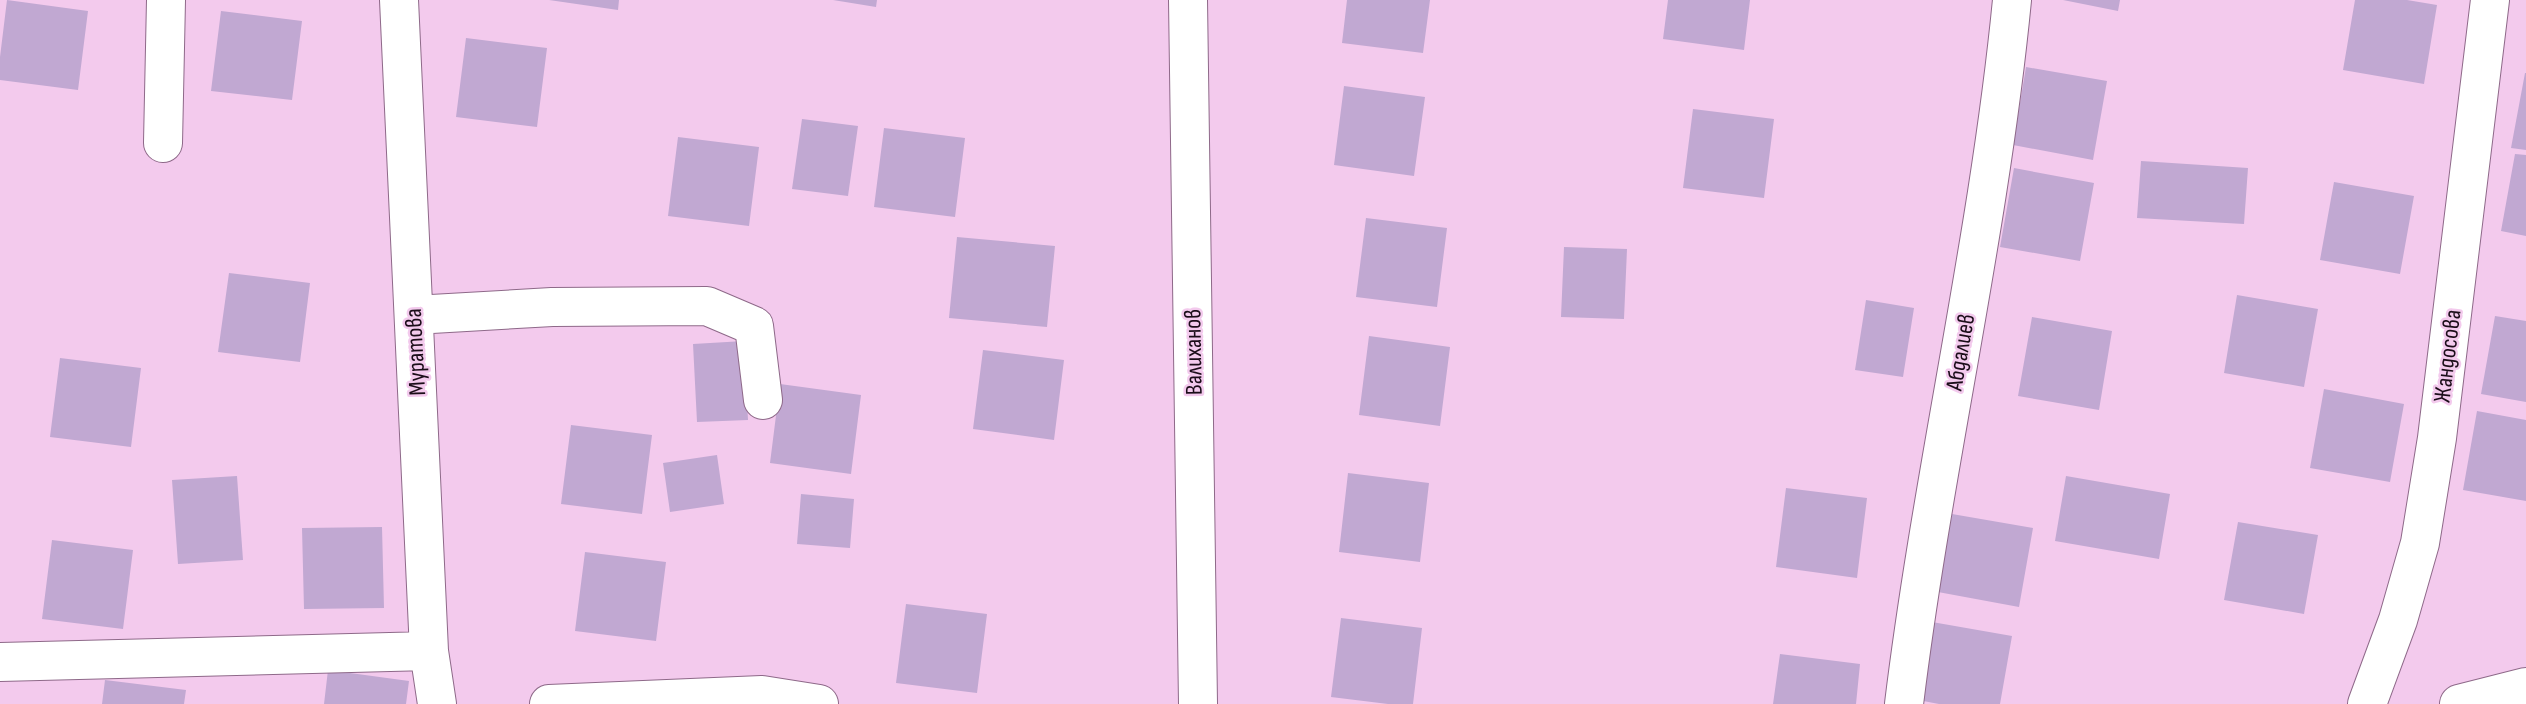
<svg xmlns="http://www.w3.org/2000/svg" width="2526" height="704" viewBox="0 0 2526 704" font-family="'Sofia Sans Condensed',sans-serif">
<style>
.building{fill:#c1a8d2}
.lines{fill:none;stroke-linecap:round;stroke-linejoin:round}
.minor-casing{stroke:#8e6989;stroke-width:40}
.minor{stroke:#fff;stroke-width:38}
.labels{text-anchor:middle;stroke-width:5;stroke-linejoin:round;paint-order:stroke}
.street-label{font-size:24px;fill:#1b0d19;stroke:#f3caed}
</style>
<rect width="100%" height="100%" fill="#f3caed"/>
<path class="building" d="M 7,0 L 88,11 L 78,90 L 0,80 L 0,57 Z
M 549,0 L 619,0 L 618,10 Z
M 833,0 L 877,0 L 876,7 Z
M 1347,0 L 1430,0 L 1423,53 L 1342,43 Z
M 1668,0 L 1750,0 L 1744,50 L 1663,39 Z
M 2063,0 L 2120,0 L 2118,11 Z
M 2355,0 L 2407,0 L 2437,5 L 2424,84 L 2343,70 Z
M 221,11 L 302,21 L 292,100 L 211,91 Z
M 466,38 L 547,48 L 537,127 L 456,117 Z
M 2026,67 L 2107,81 L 2093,160 L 2013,145 Z
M 2525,73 L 2526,73 L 2526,150 L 2511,148 Z
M 1344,86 L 1425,97 L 1414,176 L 1334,165 Z
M 1693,109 L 1774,119 L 1764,198 L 1683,188 Z
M 802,119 L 858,126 L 848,196 L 792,189 Z
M 884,128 L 965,138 L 955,217 L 874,207 Z
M 678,137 L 759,147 L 749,226 L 668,216 Z
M 2515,154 L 2526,155 L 2526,236 L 2501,231 Z
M 2141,161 L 2248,168 L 2244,224 L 2137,218 Z
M 2014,168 L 2094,183 L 2080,261 L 2000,247 Z
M 2334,182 L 2414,196 L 2400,274 L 2320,260 Z
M 1366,218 L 1447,228 L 1437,307 L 1356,297 Z
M 957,237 L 1055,246 L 1047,327 L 949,318 Z
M 1564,247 L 1627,249 L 1624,319 L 1561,317 Z
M 229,273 L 310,283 L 300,362 L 218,352 Z
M 2237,295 L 2318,309 L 2304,387 L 2224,373 Z
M 1866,300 L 1914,308 L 1903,377 L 1855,370 Z
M 2495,316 L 2526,321 L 2526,402 L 2481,394 Z
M 2032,317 L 2112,331 L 2099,410 L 2018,396 Z
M 1369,336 L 1450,347 L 1440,426 L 1359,415 Z
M 744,341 L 748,420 L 697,422 L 693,344 Z
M 983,350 L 1064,360 L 1054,440 L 973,429 Z
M 60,358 L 141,368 L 131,447 L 50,437 Z
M 780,384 L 861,395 L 851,474 L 770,463 Z
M 2324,389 L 2404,404 L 2390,482 L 2310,468 Z
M 2477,411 L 2526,420 L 2526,501 L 2463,490 Z
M 571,425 L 652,435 L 642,514 L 561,504 Z
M 717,455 L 724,504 L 670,512 L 663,463 Z
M 1348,473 L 1429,483 L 1420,562 L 1339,552 Z
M 237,476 L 243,560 L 178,564 L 172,480 Z
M 2066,476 L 2170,494 L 2159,559 L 2055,541 Z
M 1786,488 L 1867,498 L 1857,578 L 1776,567 Z
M 801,494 L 854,499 L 850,548 L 797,544 Z
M 1952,514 L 2033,528 L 2019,607 L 1938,592 Z
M 2238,522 L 2318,535 L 2304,614 L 2224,600 Z
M 382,527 L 384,608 L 304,609 L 302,528 Z
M 52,540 L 133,550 L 123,629 L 42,619 Z
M 585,552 L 666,562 L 656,641 L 575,631 Z
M 906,604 L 987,614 L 977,693 L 896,683 Z
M 1341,618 L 1422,628 L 1413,704 L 1388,704 L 1331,697 Z
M 1932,622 L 2012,636 L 2000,704 L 1939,704 L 1918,700 Z
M 1780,654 L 1860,664 L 1856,704 L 1773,704 Z
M 328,670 L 409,681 L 406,704 L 324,704 Z
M 105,680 L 186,690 L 184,704 L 102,704 Z"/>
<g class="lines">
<g class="minor-casing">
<path id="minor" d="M 399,0 L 429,651 L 437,704
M 1188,0 L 1198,704
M 163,143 L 166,0
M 414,315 L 552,307 L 707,306 L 754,326 L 763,400
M 0,662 L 429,651
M 549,704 L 762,695 L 819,704
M 1904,704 C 1933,468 1989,236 2012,0
M 2367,704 L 2398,620 L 2420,543 L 2437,438 L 2490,0
M 2459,704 L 2526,687"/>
</g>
<use href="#minor" class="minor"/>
</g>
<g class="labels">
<g class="street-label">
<text transform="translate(415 352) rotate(-93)" y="8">Муратова</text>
<text transform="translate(1193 352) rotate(-91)" y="8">Валиханов</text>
<text transform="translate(1960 352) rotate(-80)" y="8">Абдалиев</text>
<text transform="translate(2447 356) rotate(-83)" y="8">Жандосова</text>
</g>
</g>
</svg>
